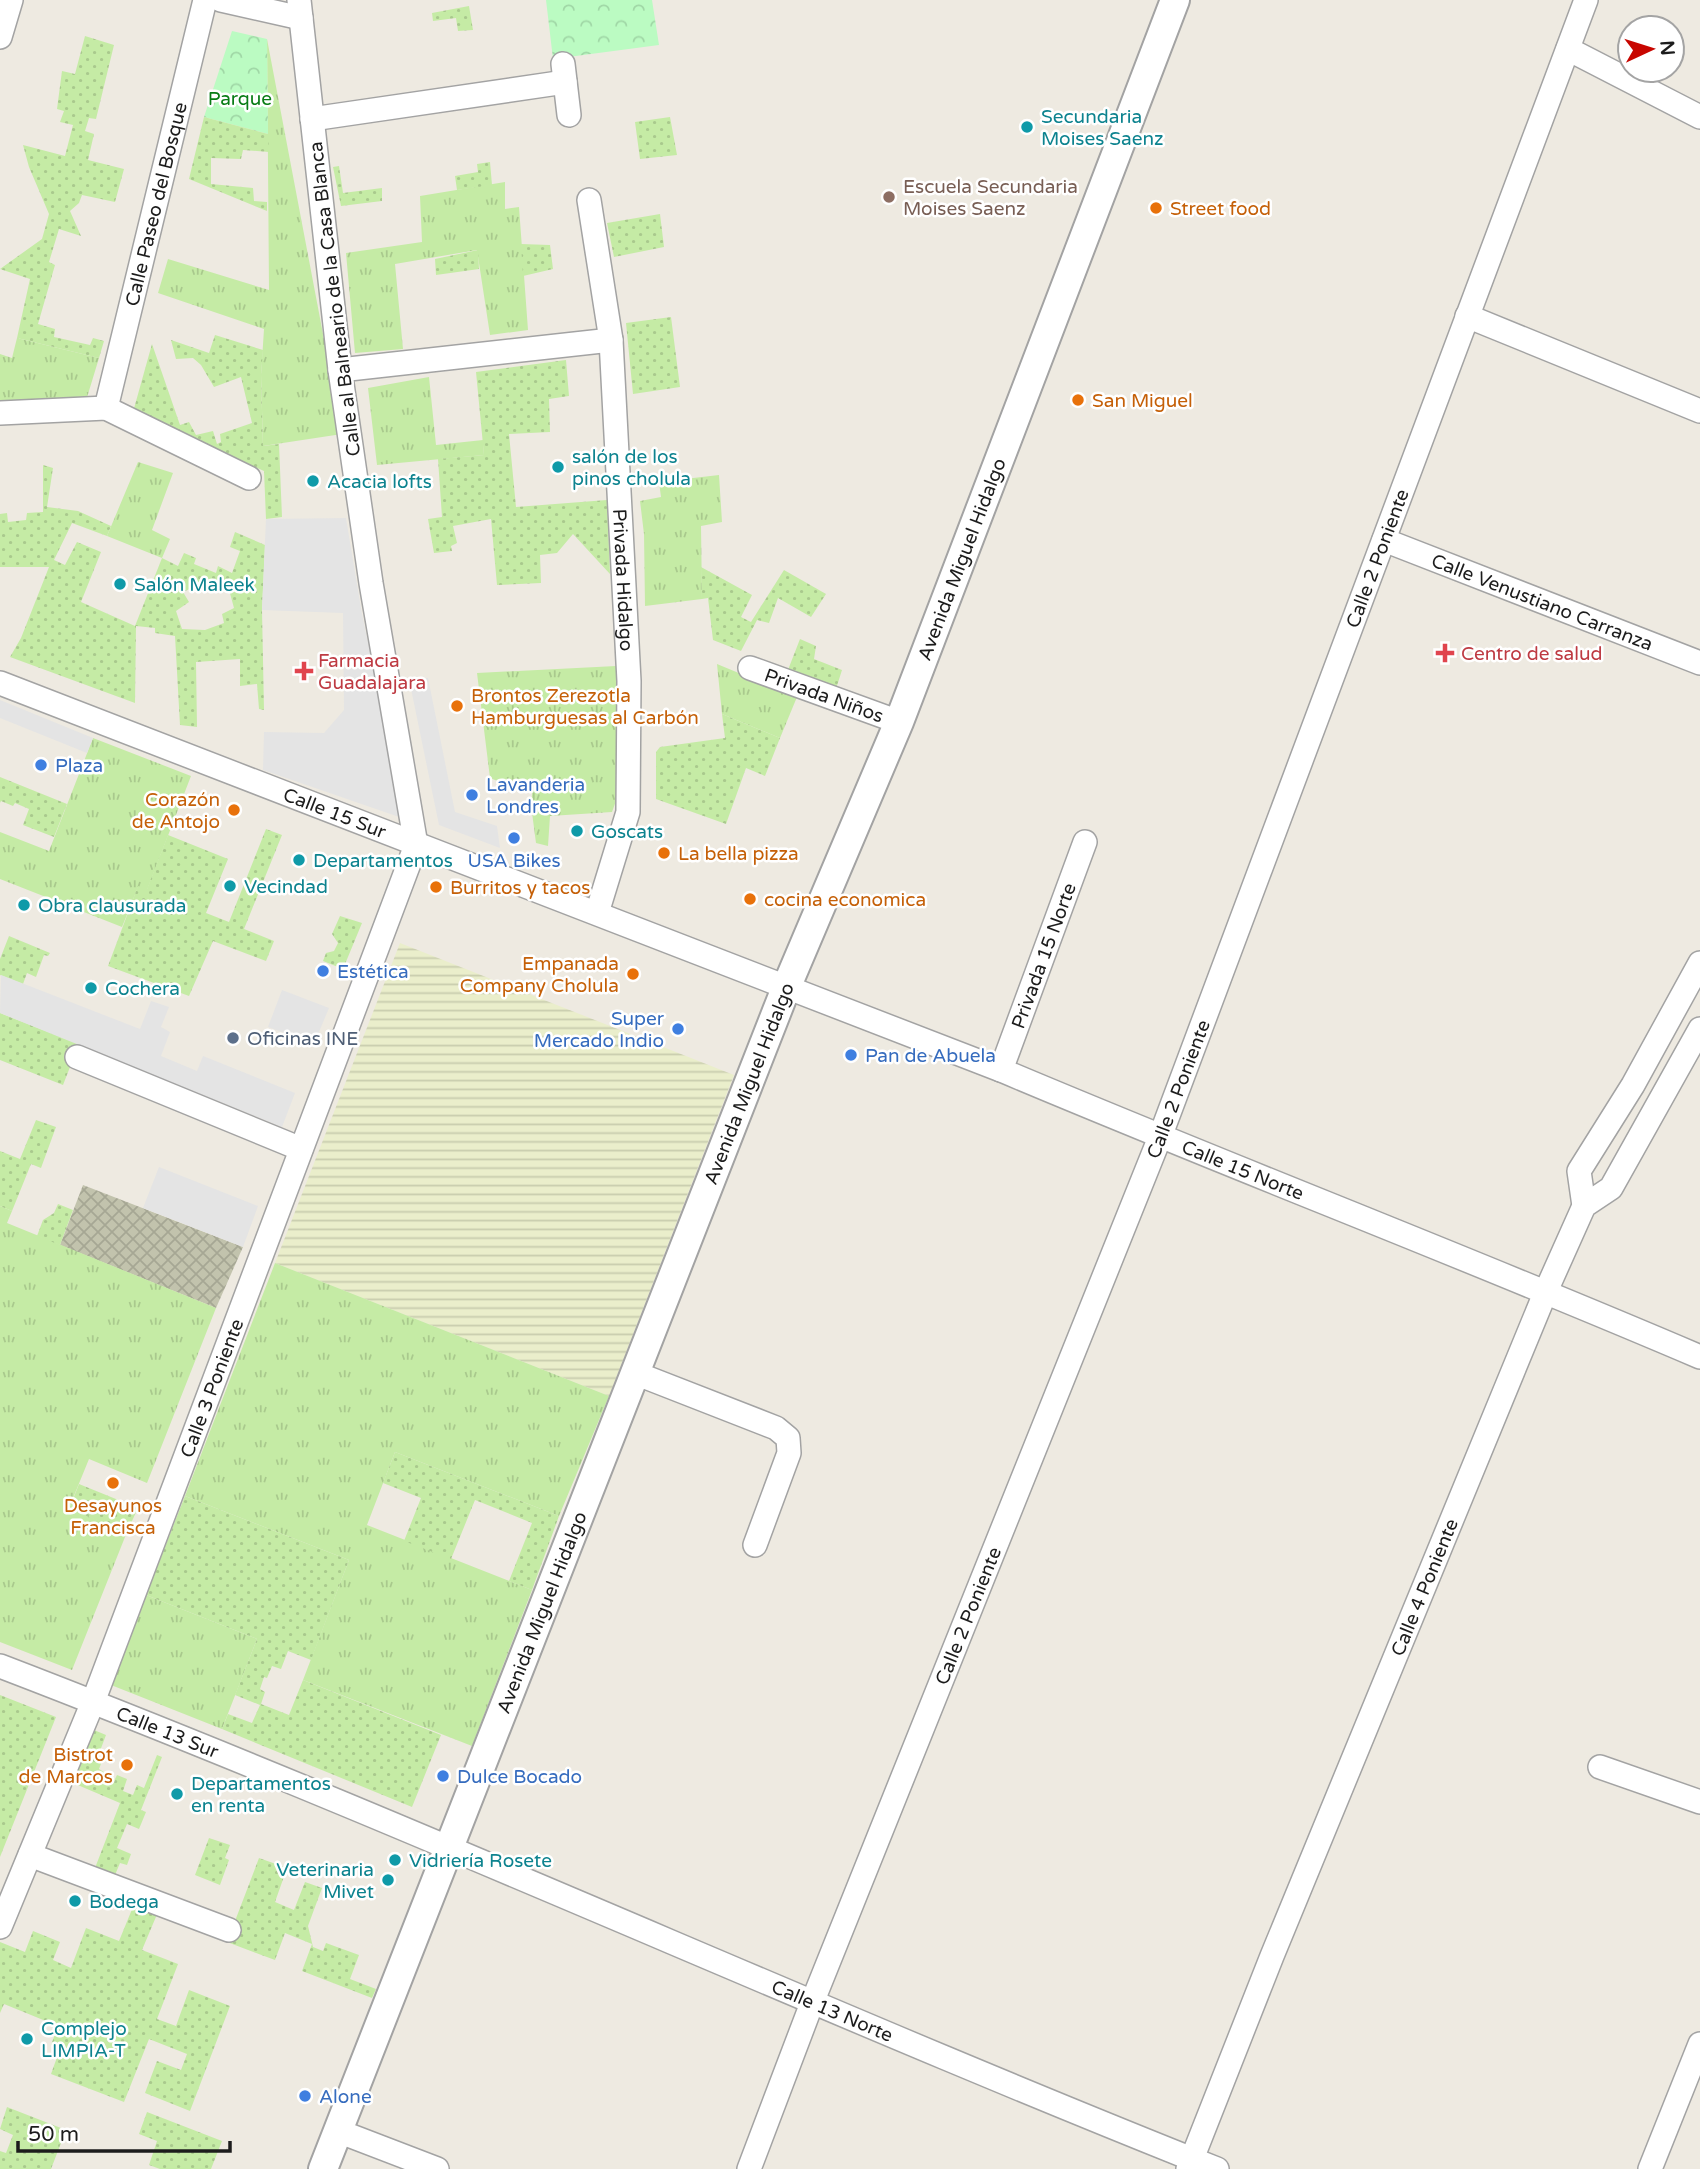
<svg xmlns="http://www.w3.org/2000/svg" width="1700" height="2169" viewBox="0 0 1700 2169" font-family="'Varela Round',sans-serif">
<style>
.construction{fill:url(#construction-cross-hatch)}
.farmland{fill:url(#farmland-rules)}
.grass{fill:url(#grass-tufts)}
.park{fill:url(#park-crowns)}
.garden{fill:url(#garden-dots);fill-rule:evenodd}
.parking{fill:#e4e4e4}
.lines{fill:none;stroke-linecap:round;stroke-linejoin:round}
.minor-casing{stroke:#a3a3a3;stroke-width:26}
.tertiary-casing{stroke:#a3a3a3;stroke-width:32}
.minor{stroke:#fff;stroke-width:23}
.tertiary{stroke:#fff;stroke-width:28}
.culture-dot{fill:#0f9aa8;stroke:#fff;stroke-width:2.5}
.education-dot{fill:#8d6e63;stroke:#fff;stroke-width:2.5}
.food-dot{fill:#e8710a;stroke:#fff;stroke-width:2.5}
.health-dot{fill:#e0444e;stroke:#fff;stroke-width:2.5}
.shop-dot{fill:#3f7fe0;stroke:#fff;stroke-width:2.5}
.service-dot{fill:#5c6f8a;stroke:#fff;stroke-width:2.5}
.labels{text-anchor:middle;stroke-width:5;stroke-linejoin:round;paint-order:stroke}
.park-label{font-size:19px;fill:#087c15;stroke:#fff}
.culture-label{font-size:19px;fill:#0d838f;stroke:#fff;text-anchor:start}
.education-label{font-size:19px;fill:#785e54;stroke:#fff;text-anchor:start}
.street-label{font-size:19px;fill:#1c1c1c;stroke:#fff}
.food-label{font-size:19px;fill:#c56008;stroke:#fff;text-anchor:start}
.health-label{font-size:19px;fill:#be3a42;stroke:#fff;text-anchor:start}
.shop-label{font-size:19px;fill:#366cbe;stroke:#fff;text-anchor:start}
.service-label{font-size:19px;fill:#4e5e75;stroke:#fff;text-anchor:start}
</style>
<defs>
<pattern id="construction-cross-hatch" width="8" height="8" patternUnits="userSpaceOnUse" patternTransform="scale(1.75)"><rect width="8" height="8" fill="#c2c3ad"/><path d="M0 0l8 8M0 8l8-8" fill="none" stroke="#a6a794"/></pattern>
<pattern id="farmland-rules" width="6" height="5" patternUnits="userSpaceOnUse" patternTransform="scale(1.75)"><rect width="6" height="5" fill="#eaeecb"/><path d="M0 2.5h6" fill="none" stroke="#c8ccae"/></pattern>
<pattern id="grass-tufts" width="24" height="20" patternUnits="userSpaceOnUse" patternTransform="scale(1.75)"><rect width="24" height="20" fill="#c5eba5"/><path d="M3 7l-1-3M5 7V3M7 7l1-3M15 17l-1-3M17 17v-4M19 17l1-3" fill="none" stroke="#a9c98d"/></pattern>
<pattern id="park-crowns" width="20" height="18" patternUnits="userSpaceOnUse" patternTransform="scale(1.75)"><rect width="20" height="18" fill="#bbfbc2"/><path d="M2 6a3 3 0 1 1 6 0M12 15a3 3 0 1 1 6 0" fill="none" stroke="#a0d7a6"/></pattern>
<pattern id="garden-dots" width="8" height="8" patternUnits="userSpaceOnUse" patternTransform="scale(1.75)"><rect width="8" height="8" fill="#c5eba5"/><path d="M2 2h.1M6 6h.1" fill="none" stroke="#a9c98d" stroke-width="1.8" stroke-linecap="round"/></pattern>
</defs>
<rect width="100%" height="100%" fill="#eeeae1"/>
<path class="construction" d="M 83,1185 L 243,1247 L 216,1308 L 60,1245 Z"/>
<path class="farmland" d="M 400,943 L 734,1075 L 609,1396 L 275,1263 Z"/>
<path class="grass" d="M 267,39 L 342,434 L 263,446 L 261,375 L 264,329 L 158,293 L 168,259 L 269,290 Z
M 505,182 L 505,209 L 519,207 L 528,330 L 490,335 L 477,250 L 395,264 L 403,349 L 355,353 L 346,253 L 422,242 L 420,196 Z
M 17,338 L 99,358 L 85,404 L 0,409 L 0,354 L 12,358 Z
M 429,377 L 436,445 L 483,440 L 484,455 L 377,465 L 368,388 Z
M 138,462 L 173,473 L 152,530 L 170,539 L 162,558 L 107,536 Z
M 719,475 L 722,522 L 701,526 L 702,599 L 645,606 L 644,534 L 640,501 L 661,497 L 659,482 Z
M 717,664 L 797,697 L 780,738 L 722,714 Z
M 616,666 L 621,787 L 612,812 L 550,816 L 548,846 L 536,843 L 531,805 L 533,786 L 513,779 L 510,786 L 490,778 L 477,673 Z
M 93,738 L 191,776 L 147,890 L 138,887 L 122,927 L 0,879 L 0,832 L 49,851 Z
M 0,1206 L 12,1211 L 7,1223 L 216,1308 L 147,1483 L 89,1459 L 69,1508 L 127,1532 L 72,1670 L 0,1642 Z
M 275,1263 L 609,1396 L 559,1516 L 395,1452 L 367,1525 L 532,1590 L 472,1746 L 303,1680 L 349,1560 L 185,1496 Z
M 146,1595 L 257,1639 L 222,1729 L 111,1685 Z"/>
<path class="park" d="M 546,0 L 652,0 L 659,45 L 553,59 Z
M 232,31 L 267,39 L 268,134 L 204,117 Z"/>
<path class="garden" d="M 469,6 L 473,30 L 458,31 L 456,18 L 433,21 L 432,13 Z
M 85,36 L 114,45 L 96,119 L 89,118 L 85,131 L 94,134 L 88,160 L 124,169 L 115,202 L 82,195 L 79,203 L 70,211 L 81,236 L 59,229 L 49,262 L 55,265 L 38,324 L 55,329 L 54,337 L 90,345 L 93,338 L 104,341 L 99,358 L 17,338 L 30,279 L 0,269 L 42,239 L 49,214 L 29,167 L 23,145 L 65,156 L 73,125 L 60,122 L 64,111 L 57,109 L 62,71 L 75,74 Z
M 204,117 L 268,134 L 269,152 L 243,150 L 241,159 L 211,158 L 211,184 L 253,188 L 254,201 L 267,202 L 267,211 L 189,179 Z
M 670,117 L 677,155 L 640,159 L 635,122 Z
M 490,162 L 492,185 L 457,190 L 455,176 L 478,172 L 477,164 Z
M 339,166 L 343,193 L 382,188 L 382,201 L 341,206 L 333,167 Z
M 660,214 L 664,247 L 614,257 L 607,223 Z
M 521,244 L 550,245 L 553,269 L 523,276 Z
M 478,250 L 479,269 L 436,275 L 435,259 Z
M 671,317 L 680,387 L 633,394 L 626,323 Z
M 215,335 L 263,350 L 261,375 L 263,446 L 279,444 L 282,517 L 266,519 L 264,471 L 133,412 L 152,344 L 180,425 L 189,422 L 196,435 L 213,431 L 217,444 L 221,442 L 220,434 L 252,423 L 241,377 L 214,387 L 201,365 L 193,358 L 176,359 L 171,340 L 209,353 Z
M 566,360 L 569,396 L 549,399 L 550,432 L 509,434 L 516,507 L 607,500 L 610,574 L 573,534 L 557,553 L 540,555 L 541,583 L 497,585 L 491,519 L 453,526 L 457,543 L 451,546 L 452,551 L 434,553 L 428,519 L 442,517 L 438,459 L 484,455 L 476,372 Z
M 43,465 L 53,468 L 47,507 L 78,511 L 111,526 L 107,536 L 72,523 L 54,560 L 65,565 L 77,542 L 101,552 L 81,602 L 135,626 L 162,558 L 178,566 L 184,553 L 196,558 L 194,564 L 216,573 L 218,566 L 232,573 L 240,551 L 230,547 L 235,532 L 265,545 L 262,610 L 264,710 L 259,709 L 257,684 L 240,686 L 240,659 L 196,662 L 197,727 L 180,725 L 175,636 L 155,633 L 155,628 L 136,626 L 135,703 L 10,657 L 21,638 L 49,567 L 0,567 L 0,514 L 7,513 L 8,522 L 26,520 L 27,513 L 43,512 ZM 212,579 L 228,586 L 234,608 L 222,614 L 224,623 L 205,630 L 182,629 L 176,611 L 189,602 L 183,592 Z
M 701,567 L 752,595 L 741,617 L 751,622 L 784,570 L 826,594 L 811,617 L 778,598 L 769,623 L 757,620 L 741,651 L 713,640 L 708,598 L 702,599 Z
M 800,639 L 816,646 L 814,659 L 842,670 L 835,692 L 786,675 Z
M 722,714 L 780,738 L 765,776 L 746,768 L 726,824 L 656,799 L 656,752 L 660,747 L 725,738 Z
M 0,777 L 67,804 L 54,837 L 23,825 L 29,809 L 15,803 L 13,806 L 1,801 L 0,803 Z
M 266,829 L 282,835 L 244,929 L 274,941 L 266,961 L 213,941 L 189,996 L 108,966 L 138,886 L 147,889 L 168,835 L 228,859 L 206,913 L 229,922 Z
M 340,916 L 362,923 L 343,969 L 323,961 L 326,953 L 334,951 L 338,943 L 332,934 Z
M 9,936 L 50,953 L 48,956 L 44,955 L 36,977 L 27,973 L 23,984 L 0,975 L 0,959 Z
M 0,1013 L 79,1044 L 63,1085 L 0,1060 Z
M 36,1120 L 56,1127 L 41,1168 L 31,1164 L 12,1211 L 0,1206 L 0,1151 L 20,1159 Z
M 58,1204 L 73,1210 L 60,1245 L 37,1236 L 43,1220 L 54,1213 Z
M 395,1452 L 559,1516 L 532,1590 L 509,1581 L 532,1523 L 475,1500 L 451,1559 L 404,1541 L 421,1498 L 383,1483 Z
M 79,1484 L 138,1508 L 127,1532 L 69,1509 Z
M 185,1496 L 349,1560 L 311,1660 L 288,1651 L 281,1669 L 272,1666 L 267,1678 L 264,1677 L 260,1689 L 265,1692 L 261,1704 L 289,1715 L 303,1680 L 441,1735 L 412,1807 L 222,1729 L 228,1714 L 252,1723 L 260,1705 L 235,1695 L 257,1639 L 146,1595 Z
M 0,1695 L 56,1717 L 0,1857 Z
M 94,1730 L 106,1735 L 97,1759 L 102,1761 L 99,1769 L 115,1779 L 117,1775 L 127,1779 L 123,1791 L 133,1795 L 137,1785 L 144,1788 L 157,1755 L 162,1757 L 141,1810 L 146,1812 L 139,1829 L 127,1824 L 117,1848 L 131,1854 L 127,1865 L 120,1863 L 115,1875 L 95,1868 L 120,1803 L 73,1783 Z
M 209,1838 L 230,1845 L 225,1858 L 229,1860 L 220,1885 L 195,1875 Z
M 259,1858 L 287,1868 L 275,1902 L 294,1910 L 305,1882 L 322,1888 L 308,1926 L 313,1947 L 323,1951 L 326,1943 L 359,1955 L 350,1979 L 376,1989 L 372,1998 L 302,1971 L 312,1944 L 285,1933 L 275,1960 L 227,1942 Z
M 135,1902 L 158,1912 L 142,1950 L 178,1964 L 157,2019 L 176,2026 L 189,1990 L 230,2006 L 190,2111 L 145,2093 L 157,2061 L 181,2070 L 187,2054 L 149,2039 L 124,2102 L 51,2074 L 60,2049 L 51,2045 L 58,2026 L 4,2004 L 0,2013 L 0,1942 L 25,1952 L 33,1931 L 60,1942 L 53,1960 L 71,1968 L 86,1928 L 119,1941 Z
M 7,2107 L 66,2130 L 51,2169 L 0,2169 L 0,2151 L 6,2153 L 13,2135 L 0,2129 Z
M 147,2112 L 222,2141 L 211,2169 L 160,2169 L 149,2165 L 157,2141 L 139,2134 Z"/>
<path class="parking" d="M 346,518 L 362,614 L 405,819 L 263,770 L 264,732 L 324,733 L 344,710 L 343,613 L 262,610 L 266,519 Z
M 428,678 L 455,812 L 497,826 L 500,848 L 439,825 L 409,679 Z
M 0,700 L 93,738 L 87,753 L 0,718 Z
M 1,975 L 140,1029 L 151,1001 L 169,1007 L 161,1027 L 170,1032 L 161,1056 L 197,1071 L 203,1056 L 295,1093 L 282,1127 L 0,1013 Z
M 282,990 L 329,1008 L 314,1044 L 268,1027 Z
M 159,1167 L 258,1206 L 243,1247 L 143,1208 Z"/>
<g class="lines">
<g class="minor-casing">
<g id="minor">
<path d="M 221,0 L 301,18"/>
<path d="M 0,37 L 11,0"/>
<path d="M 1568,49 L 1700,117"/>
<path d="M 563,64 L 569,115"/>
<path d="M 312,119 L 565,82"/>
<path id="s1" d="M 589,200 L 611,340 L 629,681 L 628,812 L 597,913"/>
<path d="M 1467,316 L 1700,411"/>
<path d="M 340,370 L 611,340"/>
<path id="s2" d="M 106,408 L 205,0"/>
<path d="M 0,413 L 106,408 L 249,478"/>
<path id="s3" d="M 1384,540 L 1700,663"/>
<path id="s4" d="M 750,668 L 899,722"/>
<path id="s5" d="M 0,683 L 1001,1070 C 1233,1168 1469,1258 1700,1357"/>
<path d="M 77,1057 L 301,1149"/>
<path id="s6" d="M 1001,1070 L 1085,842"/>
<path d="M 1584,1206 L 1579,1171 L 1633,1085 L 1700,963"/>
<path d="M 635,1373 L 776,1428 L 788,1438 L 789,1453 L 755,1545"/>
<path id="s7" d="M 0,1666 C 410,1823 809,2007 1217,2169"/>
<path d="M 1600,1767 L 1700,1802"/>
<path d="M 30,1855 L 229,1930"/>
<path id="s8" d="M 0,1927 L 93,1702 L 416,845 L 371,583 L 340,370 L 299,0"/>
<path d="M 338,2131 L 437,2169"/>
<path id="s9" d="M 749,2169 L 812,2003 L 1160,1137 L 1586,0"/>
<path id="s10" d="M 1188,2169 L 1272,1956 L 1546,1291 L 1584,1206 L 1611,1188 L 1700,1029"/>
<path d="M 1650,2169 L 1700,2044"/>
</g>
</g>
<g class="tertiary-casing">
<g id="tertiary">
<path id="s11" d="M 323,2169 L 786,988 L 899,722 L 1175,0"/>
</g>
</g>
<use href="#minor" class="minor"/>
<use href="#tertiary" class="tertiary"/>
</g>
<g class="culture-dot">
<circle cx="1027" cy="127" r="7"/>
<circle cx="558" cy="467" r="7"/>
<circle cx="313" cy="481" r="7"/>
<circle cx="120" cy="584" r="7"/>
<circle cx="577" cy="831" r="7"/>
<circle cx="299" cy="860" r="7"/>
<circle cx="230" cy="886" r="7"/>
<circle cx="24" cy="905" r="7"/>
<circle cx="91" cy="988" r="7"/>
<circle cx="177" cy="1794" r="7"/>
<circle cx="395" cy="1860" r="7"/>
<circle cx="388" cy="1880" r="7"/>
<circle cx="75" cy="1901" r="7"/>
<circle cx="27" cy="2039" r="7"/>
</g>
<circle class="education-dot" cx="889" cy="197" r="7"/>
<g class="food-dot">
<circle cx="1156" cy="208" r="7"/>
<circle cx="1078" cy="400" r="7"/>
<circle cx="457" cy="706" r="7"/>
<circle cx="234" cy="810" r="7"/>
<circle cx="664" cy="853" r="7"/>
<circle cx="436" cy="887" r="7"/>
<circle cx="750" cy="899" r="7"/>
<circle cx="633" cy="974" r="7"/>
<circle cx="113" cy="1483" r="7"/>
<circle cx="127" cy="1765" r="7"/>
</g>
<g class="health-dot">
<path d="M1441.5 642.5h7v7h7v7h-7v7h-7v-7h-7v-7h7z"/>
<path d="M300.5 660.5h7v7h7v7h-7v7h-7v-7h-7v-7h7z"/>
</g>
<g class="shop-dot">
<circle cx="41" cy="765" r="7"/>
<circle cx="472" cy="795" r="7"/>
<circle cx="514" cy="838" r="7"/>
<circle cx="323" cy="971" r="7"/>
<circle cx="678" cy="1029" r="7"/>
<circle cx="851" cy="1055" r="7"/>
<circle cx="443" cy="1776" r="7"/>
<circle cx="305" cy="2096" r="7"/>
</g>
<circle class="service-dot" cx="233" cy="1038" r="7"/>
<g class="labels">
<g class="park-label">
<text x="240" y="105">Parque</text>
</g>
<g class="culture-label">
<text x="1041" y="123">Secundaria<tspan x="1041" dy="22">Moises Saenz</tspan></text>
<text x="572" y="463">salón de los<tspan x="572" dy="22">pinos cholula</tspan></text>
<text x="327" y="488">Acacia lofts</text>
<text x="134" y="591">Salón Maleek</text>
<text x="591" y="838">Goscats</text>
<text x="313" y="867">Departamentos</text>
<text x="244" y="893">Vecindad</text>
<text x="38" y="912">Obra clausurada</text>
<text x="105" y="995">Cochera</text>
<text x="191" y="1790">Departamentos<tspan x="191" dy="22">en renta</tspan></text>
<text x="409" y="1867">Vidriería Rosete</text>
<text x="374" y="1876" text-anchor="end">Veterinaria<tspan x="374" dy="22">Mivet</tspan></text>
<text x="89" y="1908">Bodega</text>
<text x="41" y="2035">Complejo<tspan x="41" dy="22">LIMPIA-T</tspan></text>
</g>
<g class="education-label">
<text x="903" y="193">Escuela Secundaria<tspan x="903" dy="22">Moises Saenz</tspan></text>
</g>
<g class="street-label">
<text dy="7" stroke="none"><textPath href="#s2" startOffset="210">Calle Paseo del Bosque</textPath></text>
<text transform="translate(334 299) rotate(-97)" y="7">Calle al Balneario de la Casa Blanca</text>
<text dy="7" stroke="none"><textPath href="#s9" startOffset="1729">Calle 2 Poniente</textPath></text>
<text dy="7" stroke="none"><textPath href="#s11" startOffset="1732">Avenida Miguel Hidalgo</textPath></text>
<text dy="7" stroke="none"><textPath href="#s1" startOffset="382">Privada Hidalgo</textPath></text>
<text dy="7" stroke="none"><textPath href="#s3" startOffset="170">Calle Venustiano Carranza</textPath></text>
<text dy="7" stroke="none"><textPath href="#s4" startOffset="79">Privada Niños</textPath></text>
<text dy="7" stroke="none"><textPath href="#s5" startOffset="359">Calle 15 Sur</textPath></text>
<text dy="7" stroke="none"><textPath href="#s6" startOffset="122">Privada 15 Norte</textPath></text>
<text dy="7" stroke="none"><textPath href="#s11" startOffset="1166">Avenida Miguel Hidalgo</textPath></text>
<text dy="7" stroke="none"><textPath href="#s9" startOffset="1162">Calle 2 Poniente</textPath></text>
<text dy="7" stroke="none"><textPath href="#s5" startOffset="1335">Calle 15 Norte</textPath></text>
<text dy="7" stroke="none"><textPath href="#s8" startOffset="579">Calle 3 Poniente</textPath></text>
<text dy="7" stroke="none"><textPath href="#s10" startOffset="628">Calle 4 Poniente</textPath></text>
<text dy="7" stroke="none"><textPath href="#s11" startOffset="598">Avenida Miguel Hidalgo</textPath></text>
<text dy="7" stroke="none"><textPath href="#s9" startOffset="595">Calle 2 Poniente</textPath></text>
<text dy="7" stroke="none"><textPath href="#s7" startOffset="180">Calle 13 Sur</textPath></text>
<text dy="7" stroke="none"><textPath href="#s7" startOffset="901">Calle 13 Norte</textPath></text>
</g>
<g class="food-label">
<text x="1170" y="215">Street food</text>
<text x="1092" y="407">San Miguel</text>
<text x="471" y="702">Brontos Zerezotla<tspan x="471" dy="22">Hamburguesas al Carbón</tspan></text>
<text x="220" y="806" text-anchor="end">Corazón<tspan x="220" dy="22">de Antojo</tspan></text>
<text x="678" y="860">La bella pizza</text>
<text x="450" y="894">Burritos y tacos</text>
<text x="764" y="906">cocina economica</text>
<text x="619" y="970" text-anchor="end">Empanada<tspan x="619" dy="22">Company Cholula</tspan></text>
<text x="113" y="1512" text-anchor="middle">Desayunos<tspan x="113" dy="22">Francisca</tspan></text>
<text x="113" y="1761" text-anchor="end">Bistrot<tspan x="113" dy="22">de Marcos</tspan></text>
</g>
<g class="health-label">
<text x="1461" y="660">Centro de salud</text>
<text x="318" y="667">Farmacia<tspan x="318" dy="22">Guadalajara</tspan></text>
</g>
<g class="shop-label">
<text x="55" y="772">Plaza</text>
<text x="486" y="791">Lavanderia<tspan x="486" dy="22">Londres</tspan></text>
<text x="514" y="867" text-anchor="middle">USA Bikes</text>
<text x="337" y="978">Estética</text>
<text x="664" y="1025" text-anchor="end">Super<tspan x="664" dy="22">Mercado Indio</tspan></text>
<text x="865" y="1062">Pan de Abuela</text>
<text x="457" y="1783">Dulce Bocado</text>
<text x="319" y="2103">Alone</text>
</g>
<g class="service-label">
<text x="247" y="1045">Oficinas INE</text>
</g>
</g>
<g transform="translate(1651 49) rotate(86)"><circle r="33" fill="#ffffff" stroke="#a4a4a4" stroke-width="2"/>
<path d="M0-5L12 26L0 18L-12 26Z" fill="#c80600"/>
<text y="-10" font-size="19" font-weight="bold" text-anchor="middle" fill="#1c1c1c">N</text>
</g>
<path d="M18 2141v10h212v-10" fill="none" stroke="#1c1c1c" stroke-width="3.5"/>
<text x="28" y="2141" font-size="21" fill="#1c1c1c" stroke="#ffffff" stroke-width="5" paint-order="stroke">50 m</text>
</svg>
